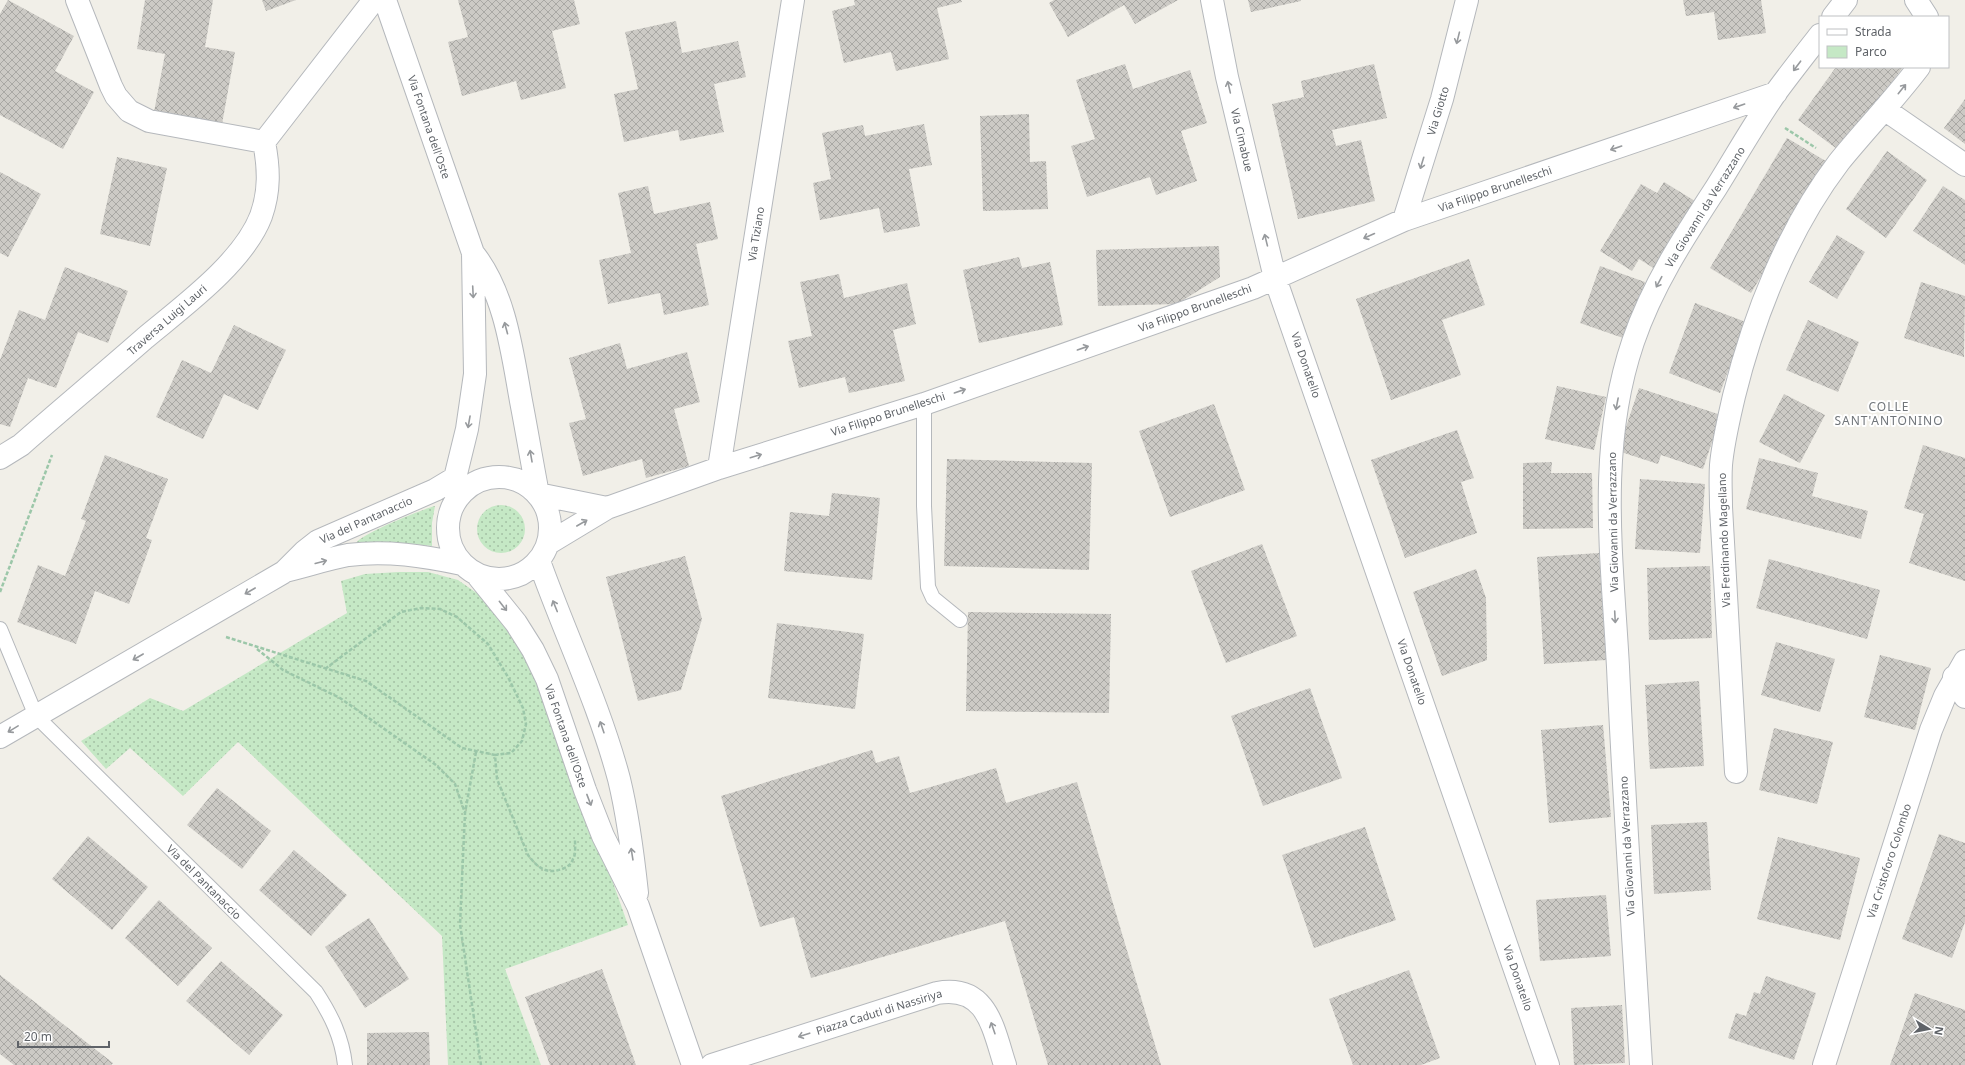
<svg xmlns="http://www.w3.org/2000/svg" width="1965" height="1065" viewBox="0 0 1965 1065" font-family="'Noto Sans',sans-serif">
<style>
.green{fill:url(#green-dots)}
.building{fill:url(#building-cross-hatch)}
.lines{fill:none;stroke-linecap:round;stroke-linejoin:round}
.lane-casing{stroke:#b5b8bc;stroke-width:16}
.street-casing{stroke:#b5b8bc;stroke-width:24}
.path{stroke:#9cc7a9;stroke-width:2.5;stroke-dasharray:4 2;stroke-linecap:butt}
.lane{stroke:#fff;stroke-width:14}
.street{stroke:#fff;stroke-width:22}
.oneway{stroke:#979a9d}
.labels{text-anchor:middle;stroke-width:4;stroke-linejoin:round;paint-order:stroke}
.street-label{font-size:11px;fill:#5f6368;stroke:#fff}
.neighbourhood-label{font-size:12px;letter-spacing:1px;fill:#70757a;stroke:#fff}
</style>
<defs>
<pattern id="green-dots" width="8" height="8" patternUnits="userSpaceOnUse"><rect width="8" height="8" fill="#c5e8c5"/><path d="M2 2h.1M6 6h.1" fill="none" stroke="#a3c0a4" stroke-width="1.8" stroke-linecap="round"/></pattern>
<pattern id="building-cross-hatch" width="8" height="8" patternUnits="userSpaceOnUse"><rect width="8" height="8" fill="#cccac5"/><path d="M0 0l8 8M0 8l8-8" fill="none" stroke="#a9a8a4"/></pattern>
</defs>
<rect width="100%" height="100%" fill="#f1efe8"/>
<path class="green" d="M477 529a24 24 0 1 1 48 0a24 24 0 1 1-48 0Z
M 435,506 L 432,523 L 432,546 L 391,542 L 356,543 C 361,534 423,509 435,506 Z
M 399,572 L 428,572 L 458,580 L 501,610 L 530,648 L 628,925 L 505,969 L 541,1065 L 448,1065 L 442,936 L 238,742 L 183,796 L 130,748 L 106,769 L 81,741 L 150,698 L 183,711 L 347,613 L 341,581 L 365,574 Z"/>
<path class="building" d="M 8,0 L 74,36 L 55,71 L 94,92 L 63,149 L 0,115 L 0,14 Z
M 145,0 L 213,0 L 205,47 L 235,52 L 222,124 L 154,112 L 165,54 L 137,49 Z
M 262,0 L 296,0 L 266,11 Z
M 458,0 L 574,0 L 580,24 L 552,31 L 566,88 L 521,100 L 516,81 L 462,96 L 448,42 L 468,37 Z
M 854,0 L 961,0 L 962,2 L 937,8 L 949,59 L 896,71 L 891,52 L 844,63 L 832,11 L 855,5 Z
M 1054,0 L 1178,0 L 1135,24 L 1124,5 L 1068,37 L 1049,3 Z
M 1248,0 L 1301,0 L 1301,1 L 1251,12 Z
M 1683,0 L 1761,0 L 1766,33 L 1718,40 L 1714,12 L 1686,16 Z
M 676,21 L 682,53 L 738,41 L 746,77 L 714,84 L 724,132 L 680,141 L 678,130 L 624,142 L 614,94 L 638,89 L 625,32 Z
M 1125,64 L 1133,89 L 1190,70 L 1207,123 L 1181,131 L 1197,181 L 1156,195 L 1150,177 L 1087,197 L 1071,146 L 1095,139 L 1076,80 Z
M 1374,64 L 1387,118 L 1332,130 L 1336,146 L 1361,140 L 1375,201 L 1298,219 L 1272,104 L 1304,97 L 1301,81 Z
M 1836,67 L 1903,67 L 1841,152 L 1798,120 Z
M 1965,99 L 1965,144 L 1944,128 Z
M 1029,114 L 1030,162 L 1046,161 L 1048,209 L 983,211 L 980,116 Z
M 924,124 L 932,165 L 909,169 L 920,226 L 884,233 L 879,208 L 820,220 L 813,183 L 831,179 L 822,133 L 863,125 L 865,136 Z
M 1787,138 L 1829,163 L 1751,293 L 1710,268 Z
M 1887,151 L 1927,180 L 1886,238 L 1846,209 Z
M 117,157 L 167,168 L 150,246 L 100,234 Z
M 0,172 L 41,194 L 8,257 L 0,253 Z
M 1664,182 L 1695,201 L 1655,269 L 1639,259 L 1632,271 L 1600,251 L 1641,184 L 1657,193 Z
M 648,186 L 654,214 L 710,202 L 718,239 L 696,244 L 709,305 L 664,315 L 660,293 L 608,304 L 599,260 L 631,253 L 618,193 Z
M 1943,186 L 1965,200 L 1965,265 L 1913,231 Z
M 1837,235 L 1865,252 L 1837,299 L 1809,282 Z
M 1219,246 L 1220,277 L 1177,304 L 1098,306 L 1096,250 Z
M 1019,257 L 1022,268 L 1050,262 L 1063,325 L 979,343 L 963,270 Z
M 1469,259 L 1485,305 L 1442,320 L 1461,375 L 1391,400 L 1356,299 Z
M 1600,266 L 1645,282 L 1626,339 L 1580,323 Z
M 65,267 L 128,291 L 108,343 L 78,332 L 56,388 L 28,378 L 10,427 L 0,424 L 0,360 L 19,310 L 45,320 Z
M 839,274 L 844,298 L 907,283 L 916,324 L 893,330 L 905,381 L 849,393 L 845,377 L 799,388 L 788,341 L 812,336 L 800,282 Z
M 1921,282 L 1965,296 L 1964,357 L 1904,338 Z
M 1695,303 L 1746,322 L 1720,393 L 1669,373 Z
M 1808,320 L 1859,342 L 1838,392 L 1786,370 Z
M 234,325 L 286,350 L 258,410 L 224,394 L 203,439 L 156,417 L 182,360 L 211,373 Z
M 620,343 L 627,369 L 687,352 L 700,402 L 674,409 L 689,466 L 646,478 L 642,459 L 583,476 L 569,423 L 586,419 L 569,358 Z
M 1557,386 L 1606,397 L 1594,450 L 1545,439 Z
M 1639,388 L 1721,415 L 1703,469 L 1661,455 L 1658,464 L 1618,451 Z
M 1784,394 L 1825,415 L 1800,463 L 1759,442 Z
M 1214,404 L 1245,490 L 1170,517 L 1139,431 Z
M 1457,430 L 1474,478 L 1461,482 L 1477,533 L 1405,558 L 1371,460 Z
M 1923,445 L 1965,458 L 1965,581 L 1909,563 L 1924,514 L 1904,508 Z
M 105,455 L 168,479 L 146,538 L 152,540 L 129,604 L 95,591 L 76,644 L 17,622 L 38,565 L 65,576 L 86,521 L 81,519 Z
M 1759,458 L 1818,473 L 1812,496 L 1868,511 L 1861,539 L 1746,509 Z
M 947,459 L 1092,463 L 1089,570 L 944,566 Z
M 1552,462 L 1551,473 L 1592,473 L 1593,528 L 1523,529 L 1523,463 Z
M 1640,479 L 1705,484 L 1700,553 L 1635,549 Z
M 832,493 L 880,498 L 872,580 L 784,571 L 790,512 L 829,516 Z
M 1262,544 L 1297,636 L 1226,663 L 1191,571 Z
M 1599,553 L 1606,660 L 1544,664 L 1537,557 Z
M 685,556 L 702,619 L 681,690 L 638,701 L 606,577 Z
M 1769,559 L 1880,590 L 1867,639 L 1756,608 Z
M 1710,566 L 1712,638 L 1649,640 L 1647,568 Z
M 1476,569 L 1486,598 L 1487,660 L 1442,676 L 1413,592 Z
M 968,612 L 1111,614 L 1109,713 L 966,711 Z
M 777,623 L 864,634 L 855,709 L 768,698 Z
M 1776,642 L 1835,659 L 1820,712 L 1761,695 Z
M 1880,655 L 1931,668 L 1915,730 L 1864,717 Z
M 1699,681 L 1704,766 L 1650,769 L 1645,685 Z
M 1310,688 L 1342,778 L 1263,806 L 1231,716 Z
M 1603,725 L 1611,817 L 1549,823 L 1541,730 Z
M 1774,728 L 1833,742 L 1817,804 L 1759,790 Z
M 872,750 L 876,763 L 899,756 L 910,793 L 996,768 L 1006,803 L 1077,782 L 1161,1065 L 1048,1065 L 1005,921 L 811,978 L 794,917 L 760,927 L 721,796 Z
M 217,788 L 271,831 L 242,869 L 187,825 Z
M 1707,822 L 1711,890 L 1654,894 L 1651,825 Z
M 1365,827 L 1396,920 L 1314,948 L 1282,855 Z
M 1939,834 L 1965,843 L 1965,922 L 1952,958 L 1902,939 Z
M 88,836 L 148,887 L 112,930 L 52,879 Z
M 1778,837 L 1860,858 L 1840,940 L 1757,919 Z
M 294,850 L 347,895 L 311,936 L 259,890 Z
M 1606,895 L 1611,956 L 1540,961 L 1536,900 Z
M 159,900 L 212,948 L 178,986 L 125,938 Z
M 369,918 L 409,979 L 365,1008 L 325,947 Z
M 221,961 L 283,1015 L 249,1055 L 186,1001 Z
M 602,969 L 636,1065 L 550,1065 L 525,997 Z
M 1409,970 L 1440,1058 L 1421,1065 L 1353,1065 L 1329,999 Z
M 0,975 L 113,1063 L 111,1065 L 14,1065 L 0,1054 Z
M 1766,976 L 1816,993 L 1794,1060 L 1728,1038 L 1736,1013 L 1746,1016 L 1754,992 L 1760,994 Z
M 1915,993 L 1965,1010 L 1965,1065 L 1890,1065 Z
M 1622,1005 L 1625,1063 L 1574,1065 L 1571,1008 Z
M 429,1032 L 430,1065 L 367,1065 L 367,1033 Z"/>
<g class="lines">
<g class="lane-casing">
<path id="lane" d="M 924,404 L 924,506 L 928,587 L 933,598 L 960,620
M 0,629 L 36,716 L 316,992 C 331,1015 342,1037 345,1065"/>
</g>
<g class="street-casing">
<path id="street" d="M 77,0 L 111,86 L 116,96 L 129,111 L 149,121 L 264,142 L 374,0
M 385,0 L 473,253 C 505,293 512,351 521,401 C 527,432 532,463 538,494 L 607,508 L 549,543
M 1212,0 L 1227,77 L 1275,278 L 1548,1065
M 1916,0 L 1927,17
M 1833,17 L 1846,0
M 1884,109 L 1965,165
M 1404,220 L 1442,99 L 1467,0
M 0,458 L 21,445 C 62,409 104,374 145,338 C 182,307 243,263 261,216 C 270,191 269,168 264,142
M 719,468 L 793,0
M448 528a51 51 0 1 1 102 0a51 51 0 1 1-102 0Z
M 455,478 L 467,429 L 475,374 L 473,253
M 607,508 L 719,468 L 924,404 L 1253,288 L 1404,220 L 1776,93
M 539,561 C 565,634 599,704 619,779 C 628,816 633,855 637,893
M 285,571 C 306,566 327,559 348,555 C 387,550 424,556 462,564
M 478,576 L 516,623 L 533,650 L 547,679 L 585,790 L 603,836 L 638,906 L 693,1065
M 1954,677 L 1965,697
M 0,737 L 284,572 L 304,552 L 318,541 L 435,490 L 455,478
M 1736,772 L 1721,507 C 1721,493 1720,479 1721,465 C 1723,442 1729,418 1734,396 C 1754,315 1788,229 1839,162 C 1865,130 1894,100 1919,67
M 712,1065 L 937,993 C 987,984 993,1028 1005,1065
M 1641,1065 C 1633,932 1624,800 1618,667 C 1612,557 1597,448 1633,342 C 1652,286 1684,237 1716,188 C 1736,156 1755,122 1777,91 C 1791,72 1806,53 1820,35
M 1824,1065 L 1931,730 L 1945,696 L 1965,661"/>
</g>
<path class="path" d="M 1785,128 L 1816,148
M 0,592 L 52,455
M 226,637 L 366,681 L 462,748 L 495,755
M 257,649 L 283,670 L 340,698 L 436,765 L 455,784 L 465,813
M 325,669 L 401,612 L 421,608 L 440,609 L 457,617 L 488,644 L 508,677 L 523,708 L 526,724 L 522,741 L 511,753 L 495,755 L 497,779 L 528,855 C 537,867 546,875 562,869 C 567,867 571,865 573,859 C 576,855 575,846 575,840
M 476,752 L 465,813 L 460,924 L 481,1065"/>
<use href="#lane" class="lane"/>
<use href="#street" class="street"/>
</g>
<defs><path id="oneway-shaft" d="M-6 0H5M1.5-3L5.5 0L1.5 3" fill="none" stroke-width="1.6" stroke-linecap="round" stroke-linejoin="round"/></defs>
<g class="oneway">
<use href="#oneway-shaft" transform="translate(1458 38) rotate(104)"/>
<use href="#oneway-shaft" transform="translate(1797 66) rotate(127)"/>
<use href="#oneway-shaft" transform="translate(1229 87) rotate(-103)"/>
<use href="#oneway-shaft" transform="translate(1902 89) rotate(-51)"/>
<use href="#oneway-shaft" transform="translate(1739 106) rotate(161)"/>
<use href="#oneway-shaft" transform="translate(1616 148) rotate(161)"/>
<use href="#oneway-shaft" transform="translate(1422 163) rotate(107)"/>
<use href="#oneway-shaft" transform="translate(1369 236) rotate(156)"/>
<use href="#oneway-shaft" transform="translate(1266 240) rotate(-104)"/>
<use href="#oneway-shaft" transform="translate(1659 282) rotate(118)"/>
<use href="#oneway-shaft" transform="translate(473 292) rotate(87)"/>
<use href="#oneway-shaft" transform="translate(506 328) rotate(-105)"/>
<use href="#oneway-shaft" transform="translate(1083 348) rotate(-19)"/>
<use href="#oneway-shaft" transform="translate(960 391) rotate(-19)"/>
<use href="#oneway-shaft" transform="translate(1617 404) rotate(101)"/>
<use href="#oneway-shaft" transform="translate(469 422) rotate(100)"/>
<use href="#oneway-shaft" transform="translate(531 456) rotate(-100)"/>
<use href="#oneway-shaft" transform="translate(756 456) rotate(-17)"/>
<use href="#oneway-shaft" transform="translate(582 523) rotate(-30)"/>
<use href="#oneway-shaft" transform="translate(321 562) rotate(-15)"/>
<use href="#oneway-shaft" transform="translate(250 591) rotate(150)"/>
<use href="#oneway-shaft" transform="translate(503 606) rotate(52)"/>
<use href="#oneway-shaft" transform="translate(555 606) rotate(-112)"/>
<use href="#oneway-shaft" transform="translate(1615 617) rotate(87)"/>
<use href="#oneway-shaft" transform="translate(138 657) rotate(150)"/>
<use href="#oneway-shaft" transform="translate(602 727) rotate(-109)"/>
<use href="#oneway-shaft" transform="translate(13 729) rotate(149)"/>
<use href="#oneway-shaft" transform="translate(589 800) rotate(69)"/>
<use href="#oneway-shaft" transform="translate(632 854) rotate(-99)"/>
<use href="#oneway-shaft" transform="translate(993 1028) rotate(-109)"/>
<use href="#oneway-shaft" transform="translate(804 1035) rotate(162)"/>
</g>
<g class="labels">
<g class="street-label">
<text transform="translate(1438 111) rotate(-73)" y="4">Via Giotto</text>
<text transform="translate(429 127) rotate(71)" y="4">Via Fontana dell'Oste</text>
<text transform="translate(1242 140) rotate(77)" y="4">Via Cimabue</text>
<text transform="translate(1495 189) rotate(-19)" y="4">Via Filippo Brunelleschi</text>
<text transform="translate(1705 207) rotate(-58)" y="4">Via Giovanni da Verrazzano</text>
<text transform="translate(756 234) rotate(-81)" y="4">Via Tiziano</text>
<text transform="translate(1195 308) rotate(-20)" y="4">Via Filippo Brunelleschi</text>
<text transform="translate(167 320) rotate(-41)" y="4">Traversa Luigi Lauri</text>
<text transform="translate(1306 365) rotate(71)" y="4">Via Donatello</text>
<text transform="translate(888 414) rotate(-18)" y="4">Via Filippo Brunelleschi</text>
<text transform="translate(366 520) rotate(-24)" y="4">Via del Pantanaccio</text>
<text transform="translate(1613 522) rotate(-91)" y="4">Via Giovanni da Verrazzano</text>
<text transform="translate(1724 540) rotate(-92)" y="4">Via Ferdinando Magellano</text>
<text transform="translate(1412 672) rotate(71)" y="4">Via Donatello</text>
<text transform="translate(566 736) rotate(71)" y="4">Via Fontana dell'Oste</text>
<text transform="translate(1627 846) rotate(-93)" y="4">Via Giovanni da Verrazzano</text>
<text transform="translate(1889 861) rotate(-72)" y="4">Via Cristoforo Colombo</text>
<text transform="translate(204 882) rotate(45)" y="4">Via del Pantanaccio</text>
<text transform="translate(1518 978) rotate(71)" y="4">Via Donatello</text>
<text transform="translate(879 1012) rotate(-17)" y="4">Piazza Caduti di Nassiriya</text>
</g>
<g class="neighbourhood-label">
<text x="1889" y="411">COLLE<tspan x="1889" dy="14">SANT'ANTONINO</tspan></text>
</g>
</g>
<rect x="1819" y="16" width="130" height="52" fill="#ffffff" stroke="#bfc1c3"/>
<rect x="1827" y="29" width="20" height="6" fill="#ffffff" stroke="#bfc1c3"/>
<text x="1855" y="36" font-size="12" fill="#5f6368">Strada</text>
<rect x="1827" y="46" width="20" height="12" fill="#c5e8c5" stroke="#bfc1c3"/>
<text x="1855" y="56" font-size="12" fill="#5f6368">Parco</text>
<g transform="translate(1929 1029) rotate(100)" stroke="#ffffff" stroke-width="3" paint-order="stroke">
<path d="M0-3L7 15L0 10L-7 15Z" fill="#5f6368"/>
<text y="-6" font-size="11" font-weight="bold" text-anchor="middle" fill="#5f6368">N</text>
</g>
<path d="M18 1041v6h91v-6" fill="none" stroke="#5f6368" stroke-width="2"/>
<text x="24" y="1041" font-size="12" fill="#5f6368" stroke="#ffffff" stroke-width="3" paint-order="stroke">20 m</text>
</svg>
